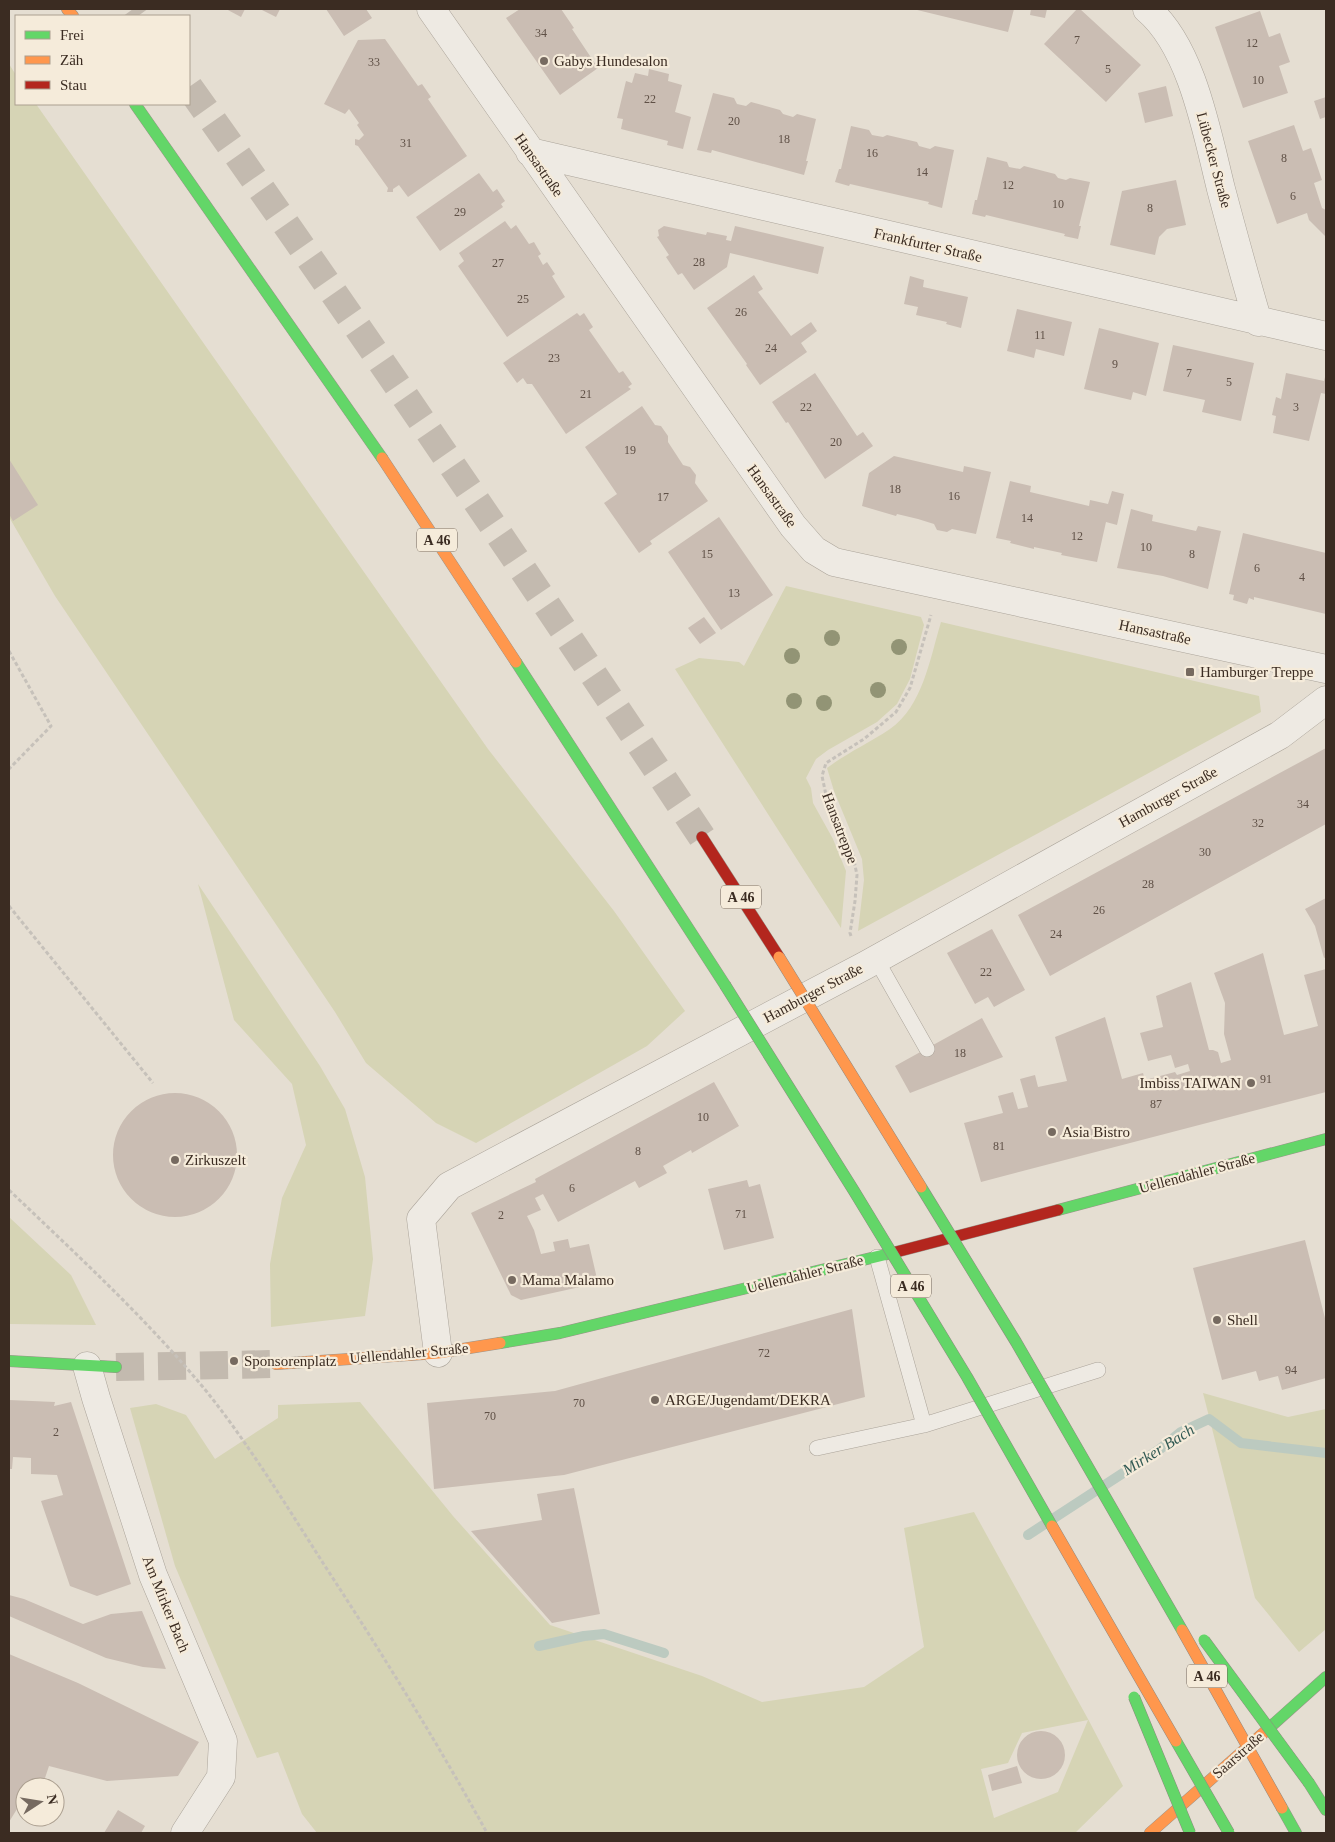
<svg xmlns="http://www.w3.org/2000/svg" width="1335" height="1842" viewBox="0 0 1335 1842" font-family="Georgia,serif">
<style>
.green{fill:#d6d4b5;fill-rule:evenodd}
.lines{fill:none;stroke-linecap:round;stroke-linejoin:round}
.stream{stroke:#bccac0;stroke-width:10}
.building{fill:#cabdb3}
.secondary-tunnel{stroke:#c3baaf;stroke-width:28;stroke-dasharray:28 14;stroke-linecap:butt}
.highway-tunnel{stroke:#c3baaf;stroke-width:28;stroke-dasharray:28 14;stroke-linecap:butt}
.lane-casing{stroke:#aba49a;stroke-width:16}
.street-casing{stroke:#aba49a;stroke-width:29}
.fast-casing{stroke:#9b938a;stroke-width:12}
.slow-casing{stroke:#9b938a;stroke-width:12}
.jam-casing{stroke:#9b938a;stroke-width:12}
.path{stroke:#c6c1ba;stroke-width:3;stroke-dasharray:4 2.5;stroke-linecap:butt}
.lane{stroke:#eeeae3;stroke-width:15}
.street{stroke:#eeeae3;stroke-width:28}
.fast{stroke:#63d668;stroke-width:11}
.slow{stroke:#ff974d;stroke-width:11}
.jam{stroke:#b3261e;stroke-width:11}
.fast-bridge-casing{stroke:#918981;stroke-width:12;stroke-linecap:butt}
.slow-bridge-casing{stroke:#918981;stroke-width:12;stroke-linecap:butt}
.fast-bridge{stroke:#63d668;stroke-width:11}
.slow-bridge{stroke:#ff974d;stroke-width:11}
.tree{fill:#929475}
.poi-dot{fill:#766a60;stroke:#f5ebda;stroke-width:2}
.labels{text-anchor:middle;stroke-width:4.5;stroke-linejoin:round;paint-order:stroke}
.number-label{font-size:12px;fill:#5f5046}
.shield{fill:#f5ebda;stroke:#736559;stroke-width:1}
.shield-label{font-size:14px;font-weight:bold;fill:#3b2c22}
.poi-label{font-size:15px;fill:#3b2c22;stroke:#f5ebda;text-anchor:start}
.street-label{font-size:15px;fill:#3b2c22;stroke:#f5ebda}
.water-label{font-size:16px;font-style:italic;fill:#325a54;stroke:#f5ebda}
</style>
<rect width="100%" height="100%" fill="#e5ded2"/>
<path class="green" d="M 9,64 L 16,75 L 16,104 L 36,104 L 488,749 L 614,911 L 685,1011 L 647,1046 L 476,1143 L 436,1123 L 366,1063 L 335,1012 L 55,596 L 9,517 Z
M 786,586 L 921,617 L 924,625 L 910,679 L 897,704 L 877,722 L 828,750 L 816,759 L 806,778 L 811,788 L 813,803 L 833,839 L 846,871 L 841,928 L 675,669 L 699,658 L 739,662 L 744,666 Z
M 941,622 L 1259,696 L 1261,712 L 858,931 L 864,880 L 862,859 L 834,791 L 827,768 C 847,753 869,743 890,729 C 923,706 930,658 941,622 Z
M 198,884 L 320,1066 L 345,1109 L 365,1177 L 373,1259 L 365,1316 L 271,1327 L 270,1264 L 282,1198 L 306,1145 L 292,1084 L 234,1020 Z
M 9,1217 L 71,1275 L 96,1325 L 9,1324 Z
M 1203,1393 L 1288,1417 L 1326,1409 L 1326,1629 L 1299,1652 L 1255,1598 Z
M 360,1402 L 453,1516 L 550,1625 L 702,1676 L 762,1702 L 864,1687 L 924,1647 L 904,1528 L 974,1512 L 1088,1719 L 1123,1786 L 1075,1833 L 317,1833 L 302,1814 L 278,1752 L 257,1758 L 175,1566 L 130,1408 L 156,1404 L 186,1415 L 215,1459 L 278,1418 L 278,1405 ZM 1088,1720 L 1058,1792 L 994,1818 L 981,1769 L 1008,1763 L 1022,1733 Z"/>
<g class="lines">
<path class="stream" d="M 1028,1535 L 1160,1449 L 1181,1432 L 1209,1419 L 1241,1443 L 1326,1453
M 539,1646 L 584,1636 L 604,1634 L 664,1653"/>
</g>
<path class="building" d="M 226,9 L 245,9 L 241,17 Z
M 260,9 L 280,9 L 276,17 Z
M 326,9 L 366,9 L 372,18 L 344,36 Z
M 520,9 L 561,9 L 574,28 L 572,29 L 598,68 L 560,95 L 506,18 Z
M 913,9 L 1014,9 L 1008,32 Z
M 1031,9 L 1047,9 L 1045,18 L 1030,15 Z
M 1077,9 L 1080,9 L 1141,65 L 1106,102 L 1044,44 Z
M 1260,11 L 1269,37 L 1280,33 L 1285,48 L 1290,62 L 1279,66 L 1288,93 L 1243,108 L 1215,27 Z
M 385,39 L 418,86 L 422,84 L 431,97 L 428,99 L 467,156 L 408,197 L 399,185 L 393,189 L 393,192 L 387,192 L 388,188 L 358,146 L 355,145 L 355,139 L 359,140 L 364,135 L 357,125 L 359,123 L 349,109 L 345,114 L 324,104 L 358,40 Z
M 649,69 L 669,74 L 668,81 L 682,85 L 675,112 L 691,117 L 683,149 L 667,145 L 668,141 L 621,129 L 623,119 L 617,118 L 626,81 L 632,83 L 635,73 L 648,76 Z
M 1166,86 L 1173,116 L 1145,123 L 1138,93 Z
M 713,93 L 734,98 L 737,104 L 746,106 L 751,102 L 780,110 L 783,114 L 793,117 L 797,114 L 816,119 L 806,161 L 808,161 L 804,175 L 712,150 L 711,153 L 697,150 Z
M 1326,97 L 1326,117 L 1320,119 L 1314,101 Z
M 1294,125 L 1303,151 L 1311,148 L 1322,180 L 1314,183 L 1322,208 L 1326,210 L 1326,237 L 1309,220 L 1307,213 L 1277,224 L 1248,141 Z
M 851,126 L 869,130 L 872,135 L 883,137 L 887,135 L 917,142 L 919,146 L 930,149 L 935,146 L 954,150 L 942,208 L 928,204 L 929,202 L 850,184 L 849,186 L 835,182 L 839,169 L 841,169 Z
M 987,157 L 1007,162 L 1009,167 L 1020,169 L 1024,166 L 1055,174 L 1058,178 L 1066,180 L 1070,178 L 1090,182 L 1079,226 L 1081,226 L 1078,239 L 1064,236 L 1065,234 L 986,215 L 985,217 L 972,214 L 975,200 L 977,200 Z
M 479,173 L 493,192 L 497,189 L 505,201 L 501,204 L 503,207 L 440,251 L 416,217 Z
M 1176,180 L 1186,225 L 1167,229 L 1159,237 L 1155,255 L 1110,245 L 1122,191 Z
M 505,221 L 511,229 L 516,225 L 529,244 L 534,242 L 541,254 L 538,256 L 543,265 L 547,262 L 555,274 L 552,276 L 565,297 L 507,337 L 458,266 L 464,261 L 459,253 Z
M 664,226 L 706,235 L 707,232 L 727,236 L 726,240 L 731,241 L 735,226 L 824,247 L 818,274 L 730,253 L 727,267 L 694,290 L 682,273 L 678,275 L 666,257 L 669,255 L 657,237 L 659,236 L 658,230 Z
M 754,275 L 763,289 L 758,292 L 791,336 L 811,322 L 817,331 L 801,343 L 807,352 L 760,385 L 746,365 L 747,364 L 707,308 Z
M 910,276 L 924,280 L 923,287 L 968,297 L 961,328 L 946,324 L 947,322 L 916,315 L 918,307 L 904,304 Z
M 1017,309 L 1072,322 L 1064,356 L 1036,349 L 1034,358 L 1007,351 Z
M 577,313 L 580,316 L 584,313 L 593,327 L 589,330 L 619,373 L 623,371 L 632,384 L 628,387 L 631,389 L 566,434 L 532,384 L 527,384 L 523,378 L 517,383 L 503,363 Z
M 1099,328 L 1159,343 L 1146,396 L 1133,392 L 1131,400 L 1084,389 Z
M 1173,345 L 1254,363 L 1241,421 L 1202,412 L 1205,400 L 1163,391 Z
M 815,373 L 857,436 L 863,432 L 873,446 L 825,479 L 788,422 L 786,423 L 772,402 Z
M 1286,373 L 1324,381 L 1326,373 L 1326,394 L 1321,393 L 1309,441 L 1273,433 L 1276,416 L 1272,415 L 1276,397 L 1281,399 Z
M 642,406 L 655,425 L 661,426 L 668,436 L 668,442 L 683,465 L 690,467 L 696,475 L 695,483 L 708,501 L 650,541 L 652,544 L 639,553 L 604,503 L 617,494 L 585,447 Z
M 894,456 L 963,472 L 964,466 L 991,472 L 976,534 L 952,529 L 947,532 L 937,530 L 934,524 L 918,519 L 897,514 L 896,516 L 862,506 L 869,473 Z
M 9,459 L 38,505 L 13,521 L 9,514 Z
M 1010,481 L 1031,486 L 1030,492 L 1089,506 L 1090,500 L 1108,504 L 1112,491 L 1124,494 L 1117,525 L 1106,522 L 1097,562 L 1061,555 L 1062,553 L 1034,547 L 1034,549 L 1010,543 L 1011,541 L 996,538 Z
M 1131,509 L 1153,515 L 1152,521 L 1196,531 L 1198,526 L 1221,531 L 1208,589 L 1163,576 L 1117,568 Z
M 719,517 L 773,595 L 721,630 L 668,552 Z
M 1243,533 L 1326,553 L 1326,614 L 1254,597 L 1254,600 L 1249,598 L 1247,604 L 1233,600 L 1234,595 L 1229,594 Z
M 704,617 L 716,633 L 700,644 L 688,628 Z
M 1326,748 L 1326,824 L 1050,976 L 1018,915 Z
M 1326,898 L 1326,957 L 1324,958 L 1315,926 L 1305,909 Z
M 992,929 L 1025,990 L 994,1007 L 988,997 L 975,1004 L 947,953 Z
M 1263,953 L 1284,1035 L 1318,1026 L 1304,975 L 1326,969 L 1326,1092 L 981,1182 L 964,1123 L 1003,1113 L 998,1096 L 1013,1092 L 1018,1109 L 1028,1107 L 1020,1079 L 1035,1075 L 1038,1087 L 1067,1081 L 1055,1037 L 1105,1017 L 1122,1079 L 1143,1073 L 1145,1080 L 1175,1072 L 1177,1075 L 1190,1071 L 1188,1064 L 1175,1068 L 1171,1055 L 1148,1061 L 1140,1033 L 1163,1027 L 1156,996 L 1191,982 L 1209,1050 L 1213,1050 L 1218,1052 L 1221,1063 L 1231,1060 L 1224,1034 L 1225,1003 L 1214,973 Z
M 982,1018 L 1003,1057 L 910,1093 L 895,1066 Z
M 714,1082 L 739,1126 L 692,1153 L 691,1150 L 663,1166 L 667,1173 L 639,1188 L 635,1181 L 558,1222 L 543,1194 L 535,1198 L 541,1210 L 527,1216 L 534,1230 L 541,1254 L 555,1251 L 553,1242 L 568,1239 L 570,1248 L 589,1244 L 598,1283 L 521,1300 L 511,1295 L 471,1213 L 536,1182 L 535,1179 Z
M113 1155a62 62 0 1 1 124 0a62 62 0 1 1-124 0Z
M 747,1180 L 749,1187 L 760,1184 L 774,1238 L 724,1250 L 708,1189 Z
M 1305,1240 L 1326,1322 L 1326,1378 L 1282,1390 L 1278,1376 L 1259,1381 L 1256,1371 L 1222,1380 L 1193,1268 Z
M 852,1309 L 865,1397 L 564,1475 L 434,1489 L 427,1403 L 555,1391 Z
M 9,1400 L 55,1402 L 54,1406 L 71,1402 L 131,1584 L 97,1596 L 70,1586 L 41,1501 L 63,1495 L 57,1475 L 31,1474 L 31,1458 L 13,1457 L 12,1469 L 9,1469 Z
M 574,1488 L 600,1614 L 552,1623 L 471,1531 L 542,1520 L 537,1494 Z
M 9,1595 L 24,1599 L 83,1624 L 111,1614 L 142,1611 L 166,1669 L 143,1667 L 106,1658 L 9,1616 Z
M 9,1654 L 78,1683 L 199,1742 L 178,1776 L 107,1781 L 49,1766 L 42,1787 L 25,1787 L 25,1796 L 9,1822 Z
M1017 1755a24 24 0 1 1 48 0a24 24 0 1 1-48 0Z
M 1017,1766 L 1022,1783 L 992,1791 L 988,1775 Z
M 118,1810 L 145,1826 L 141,1833 L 104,1833 Z"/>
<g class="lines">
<path class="secondary-tunnel" d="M 116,1367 L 276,1364"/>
<path class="highway-tunnel" d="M 133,9 L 138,16
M 189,87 C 365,334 534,585 702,837"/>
<g class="lane-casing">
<path id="lane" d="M 876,959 L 927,1049
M 924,1425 L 1098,1370
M 817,1448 L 924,1425 L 877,1257"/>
</g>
<g class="street-casing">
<path id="street" d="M 431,9 L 793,526 L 814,550 L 834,562 L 1326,669
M 1147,9 C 1192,47 1207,133 1221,189 C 1233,234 1245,278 1258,322
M 530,152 L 1326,336
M 438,1353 L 421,1219 L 449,1186 L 866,965 L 1280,735 L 1326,700
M 87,1366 L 96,1398 L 153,1575 L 223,1741 L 221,1777 L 185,1833"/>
</g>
<g class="fast-casing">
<path id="fast" d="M 135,104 L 382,458
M 516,662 L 725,985
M 1058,1210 L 1326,1139
M 500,1343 L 560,1333 L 896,1252
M 9,1361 L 116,1367
M 1268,1729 L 1326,1677
M 1309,1783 L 1326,1810
M 1282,1808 L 1296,1833"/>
</g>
<g class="slow-casing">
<path id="slow" d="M 67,9 L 73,16
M 382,458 L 516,662
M 276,1364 L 438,1353 L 500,1343
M 1150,1833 L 1268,1729"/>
</g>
<g class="jam-casing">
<path id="jam" d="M 702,837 L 779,957
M 896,1252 L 1058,1210"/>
</g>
<path class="path" d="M 9,651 L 51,726 L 9,769
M 9,906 L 153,1083
M 851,936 L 850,933 L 855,901 L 857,875 L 852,851 L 826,795 L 822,776 L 826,763 L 864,739 L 896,712 L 910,688 L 931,615
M 9,1190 C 77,1255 147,1319 207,1392 C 250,1446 286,1505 323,1563 C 381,1652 436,1740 487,1833"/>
<use href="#lane" class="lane"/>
<use href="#street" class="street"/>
<use href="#fast" class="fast"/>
<use href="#slow" class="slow"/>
<use href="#jam" class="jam"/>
<g class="fast-bridge-casing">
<path id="fast-bridge" d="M 725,985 L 854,1191 L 967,1377 L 1052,1526
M 921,1187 L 1016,1342 L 1182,1630
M 1204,1640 L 1309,1783
M 1134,1697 L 1190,1833
M 1176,1741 L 1229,1833"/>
</g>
<g class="slow-bridge-casing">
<path id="slow-bridge" d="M 779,957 L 921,1187
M 1052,1526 L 1176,1741
M 1182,1630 L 1282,1808"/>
</g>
<use href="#fast-bridge" class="fast-bridge"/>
<use href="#slow-bridge" class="slow-bridge"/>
</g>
<g class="tree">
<circle cx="832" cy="638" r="8"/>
<circle cx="899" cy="647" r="8"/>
<circle cx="792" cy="656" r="8"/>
<circle cx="878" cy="690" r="8"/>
<circle cx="794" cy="701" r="8"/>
<circle cx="824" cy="703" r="8"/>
</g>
<g class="poi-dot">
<circle cx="544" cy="61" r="5"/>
<rect x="1185" y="667" width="10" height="10" rx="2.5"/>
<circle cx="1251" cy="1083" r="5"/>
<circle cx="1052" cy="1132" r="5"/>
<circle cx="175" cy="1160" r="5"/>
<circle cx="512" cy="1280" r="5"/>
<circle cx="1217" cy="1320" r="5"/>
<circle cx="234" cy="1361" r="5"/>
<circle cx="655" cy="1400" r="5"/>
</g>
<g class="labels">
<g class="number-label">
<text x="541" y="37">34</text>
<text x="1077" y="44">7</text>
<text x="1252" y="47">12</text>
<text x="374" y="66">33</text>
<text x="1108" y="73">5</text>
<text x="1258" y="84">10</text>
<text x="650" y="103">22</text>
<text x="734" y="125">20</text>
<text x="784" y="143">18</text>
<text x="406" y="147">31</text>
<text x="872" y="157">16</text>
<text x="1284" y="162">8</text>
<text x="922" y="176">14</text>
<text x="1008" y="189">12</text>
<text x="1293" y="200">6</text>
<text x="1058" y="208">10</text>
<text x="1150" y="212">8</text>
<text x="460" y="216">29</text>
<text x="699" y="266">28</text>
<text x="498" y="267">27</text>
<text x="523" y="303">25</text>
<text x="741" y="316">26</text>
<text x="1040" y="339">11</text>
<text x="771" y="352">24</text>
<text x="554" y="362">23</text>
<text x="1115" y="368">9</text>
<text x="1189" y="377">7</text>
<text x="1229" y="386">5</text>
<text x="586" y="398">21</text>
<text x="806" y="411">22</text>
<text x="1296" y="411">3</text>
<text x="836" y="446">20</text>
<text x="630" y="454">19</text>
<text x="895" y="493">18</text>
<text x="954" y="500">16</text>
<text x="663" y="501">17</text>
<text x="1027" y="522">14</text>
<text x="1077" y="540">12</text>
<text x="1146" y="551">10</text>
<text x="707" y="558">15</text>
<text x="1192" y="558">8</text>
<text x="1257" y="572">6</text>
<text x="1302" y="581">4</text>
<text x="734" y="597">13</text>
<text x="1303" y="808">34</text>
<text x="1258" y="827">32</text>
<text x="1205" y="856">30</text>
<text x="1148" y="888">28</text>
<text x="1099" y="914">26</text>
<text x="1056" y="938">24</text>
<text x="986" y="976">22</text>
<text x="960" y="1057">18</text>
<text x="1266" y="1083">91</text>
<text x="1156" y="1108">87</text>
<text x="703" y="1121">10</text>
<text x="999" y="1150">81</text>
<text x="638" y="1155">8</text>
<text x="572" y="1192">6</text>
<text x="741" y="1218">71</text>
<text x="501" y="1219">2</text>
<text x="764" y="1357">72</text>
<text x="1291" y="1374">94</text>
<text x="579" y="1407">70</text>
<text x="490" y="1420">70</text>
<text x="56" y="1436">2</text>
</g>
<g class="shield">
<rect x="417" y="528.5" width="40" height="23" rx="4"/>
<rect x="721" y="885.5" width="40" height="23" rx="4"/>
<rect x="891" y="1274.5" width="40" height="23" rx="4"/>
<rect x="1187" y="1664.5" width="40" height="23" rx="4"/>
</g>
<g class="shield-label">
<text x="437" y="545">A 46</text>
<text x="741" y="902">A 46</text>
<text x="911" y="1291">A 46</text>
<text x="1207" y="1681">A 46</text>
</g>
<g class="poi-label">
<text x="554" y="66">Gabys Hundesalon</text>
<text x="1200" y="677">Hamburger Treppe</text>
<text x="1241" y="1088" text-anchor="end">Imbiss TAIWAN</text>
<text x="1062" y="1137">Asia Bistro</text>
<text x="185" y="1165">Zirkuszelt</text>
<text x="522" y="1285">Mama Malamo</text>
<text x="1227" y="1325">Shell</text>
<text x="244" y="1366">Sponsorenplatz</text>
<text x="665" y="1405">ARGE/Jugendamt/DEKRA</text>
</g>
<g class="street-label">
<text transform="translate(1214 160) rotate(75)" y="5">Lübecker Straße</text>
<text transform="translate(539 165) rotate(55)" y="5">Hansastraße</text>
<text transform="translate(928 245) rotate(13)" y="5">Frankfurter Straße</text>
<text transform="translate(772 496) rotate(54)" y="5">Hansastraße</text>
<text transform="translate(1155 632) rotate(12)" y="5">Hansastraße</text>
<text transform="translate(1168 797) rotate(-29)" y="5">Hamburger Straße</text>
<text transform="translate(840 828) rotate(69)" y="5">Hansatreppe</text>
<text transform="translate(813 993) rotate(-28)" y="5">Hamburger Straße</text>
<text transform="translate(1197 1173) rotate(-15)" y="5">Uellendahler Straße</text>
<text transform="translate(805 1274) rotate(-14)" y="5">Uellendahler Straße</text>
<text transform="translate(409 1353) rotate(-5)" y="5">Uellendahler Straße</text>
<text transform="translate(166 1604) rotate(68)" y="5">Am Mirker Bach</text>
<text transform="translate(1238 1755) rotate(-41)" y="5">Saarstraße</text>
</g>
<g class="water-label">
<text transform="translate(1158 1449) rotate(-32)" y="6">Mirker Bach</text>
</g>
</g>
<rect width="1335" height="1842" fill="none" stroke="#3b2c22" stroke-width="20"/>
<rect x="15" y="15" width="175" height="90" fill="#f5ebda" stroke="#ab9f90"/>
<rect x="25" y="31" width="25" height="8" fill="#63d668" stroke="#ab9f90"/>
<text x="60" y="40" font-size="15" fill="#3b2c22">Frei</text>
<rect x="25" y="56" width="25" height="8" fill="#ff974d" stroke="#ab9f90"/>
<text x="60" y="65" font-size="15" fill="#3b2c22">Zäh</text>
<rect x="25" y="81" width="25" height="8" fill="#b3261e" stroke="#ab9f90"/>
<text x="60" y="90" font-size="15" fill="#3b2c22">Stau</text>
<g transform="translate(40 1802) rotate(78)"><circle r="24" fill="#f5ebda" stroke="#ab9f90"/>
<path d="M0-4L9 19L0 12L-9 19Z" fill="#766a60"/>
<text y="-8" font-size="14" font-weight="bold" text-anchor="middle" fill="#3b2c22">N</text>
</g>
</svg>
